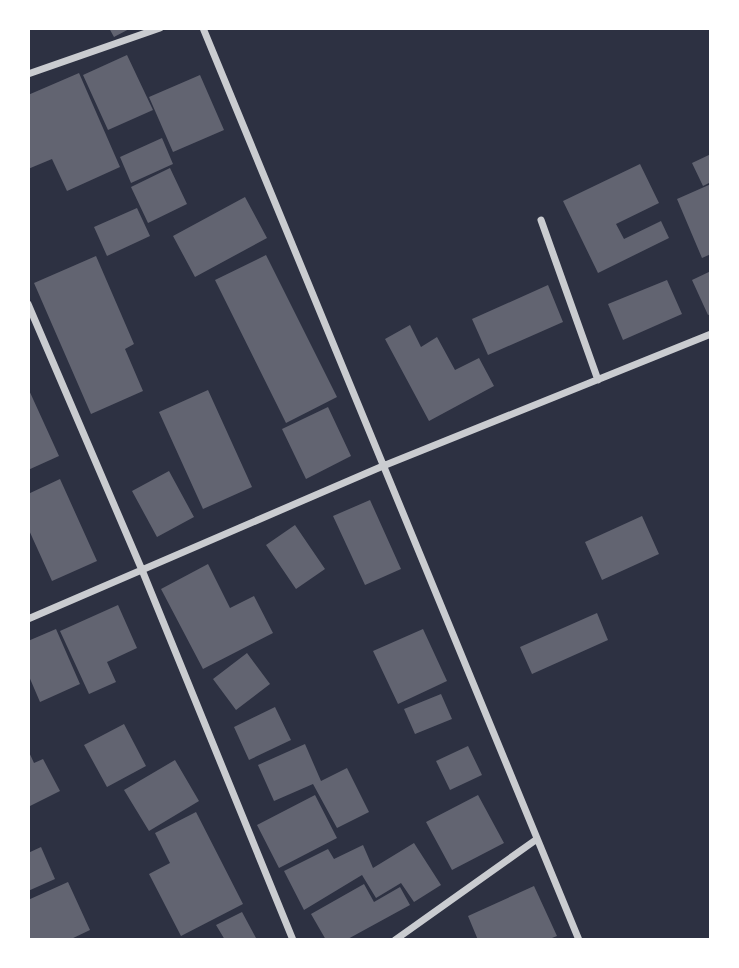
<svg xmlns="http://www.w3.org/2000/svg" width="739" height="968" viewBox="0 0 739 968" font-family="'Public Sans',sans-serif">
<style>
.building{fill:#626471}
.lines{fill:none;stroke-linecap:round;stroke-linejoin:round}
.minor{stroke:#caccd0;stroke-width:7}
</style>
<rect width="100%" height="100%" fill="#2d3142"/>
<path class="building" d="M 109,28 L 131,28 L 114,37 Z
M 127,55 L 153,110 L 108,130 L 83,75 Z
M 79,73 L 120,167 L 67,191 L 52,159 L 28,169 L 28,95 Z
M 200,75 L 224,130 L 173,152 L 149,97 Z
M 162,138 L 173,164 L 131,183 L 120,157 Z
M 711,154 L 711,182 L 703,186 L 692,163 Z
M 640,164 L 659,203 L 616,224 L 624,239 L 661,221 L 669,238 L 598,273 L 563,201 Z
M 170,168 L 187,204 L 148,223 L 131,187 Z
M 711,184 L 711,254 L 702,258 L 677,199 Z
M 245,197 L 267,238 L 195,277 L 173,236 Z
M 137,208 L 150,236 L 107,256 L 94,227 Z
M 266,255 L 337,397 L 286,423 L 215,280 Z
M 96,256 L 134,344 L 125,349 L 143,391 L 91,414 L 34,283 Z
M 711,271 L 711,314 L 708,315 L 692,280 Z
M 667,280 L 682,314 L 623,340 L 608,304 Z
M 548,285 L 563,322 L 488,355 L 472,319 Z
M 410,325 L 421,347 L 437,337 L 455,370 L 479,358 L 494,386 L 429,421 L 385,339 Z
M 28,388 L 59,456 L 28,470 Z
M 208,390 L 252,487 L 203,509 L 159,412 Z
M 328,407 L 351,456 L 306,479 L 282,429 Z
M 169,471 L 194,517 L 157,537 L 132,491 Z
M 60,479 L 97,561 L 52,581 L 28,528 L 28,494 Z
M 370,500 L 401,569 L 365,585 L 333,516 Z
M 642,516 L 659,554 L 602,580 L 585,542 Z
M 295,525 L 325,569 L 296,589 L 266,545 Z
M 208,564 L 230,608 L 254,596 L 273,633 L 203,669 L 161,589 Z
M 118,605 L 137,648 L 107,662 L 116,682 L 89,694 L 60,631 Z
M 597,613 L 608,640 L 532,674 L 520,647 Z
M 56,629 L 80,684 L 40,702 L 28,674 L 28,641 Z
M 423,629 L 447,681 L 398,704 L 373,651 Z
M 247,653 L 270,684 L 236,710 L 213,679 Z
M 441,694 L 452,719 L 415,734 L 404,709 Z
M 275,707 L 291,740 L 249,760 L 234,727 Z
M 124,724 L 146,766 L 107,787 L 84,745 Z
M 305,744 L 321,781 L 347,768 L 369,812 L 337,828 L 313,784 L 274,801 L 258,765 Z
M 468,746 L 482,775 L 450,790 L 436,761 Z
M 28,750 L 34,763 L 43,759 L 60,791 L 28,807 Z
M 175,760 L 199,801 L 149,831 L 124,790 Z
M 315,795 L 337,838 L 279,868 L 257,825 Z
M 478,795 L 504,843 L 452,870 L 426,822 Z
M 196,812 L 243,904 L 181,936 L 149,874 L 170,863 L 155,833 Z
M 414,843 L 441,885 L 414,902 L 401,883 L 376,898 L 362,875 L 304,910 L 284,871 L 328,849 L 334,859 L 363,845 L 373,868 Z
M 41,847 L 55,879 L 28,891 L 28,853 Z
M 68,882 L 90,930 L 69,940 L 28,940 L 28,900 Z
M 364,884 L 374,902 L 400,887 L 410,905 L 346,940 L 326,940 L 311,914 Z
M 534,886 L 557,936 L 547,940 L 478,940 L 468,916 Z
M 242,912 L 256,938 L 253,940 L 225,940 L 216,925 Z"/>
<g class="lines">
<path class="minor" d="M 203,28 L 579,940
M 28,74 L 160,28
M 541,220 L 598,380
M 28,304 L 142,570 L 293,940
M 28,619 L 383,466 L 711,334
M 395,940 L 537,839"/>
</g>
<rect width="739" height="968" fill="none" stroke="#ffffff" stroke-width="60"/>
</svg>
